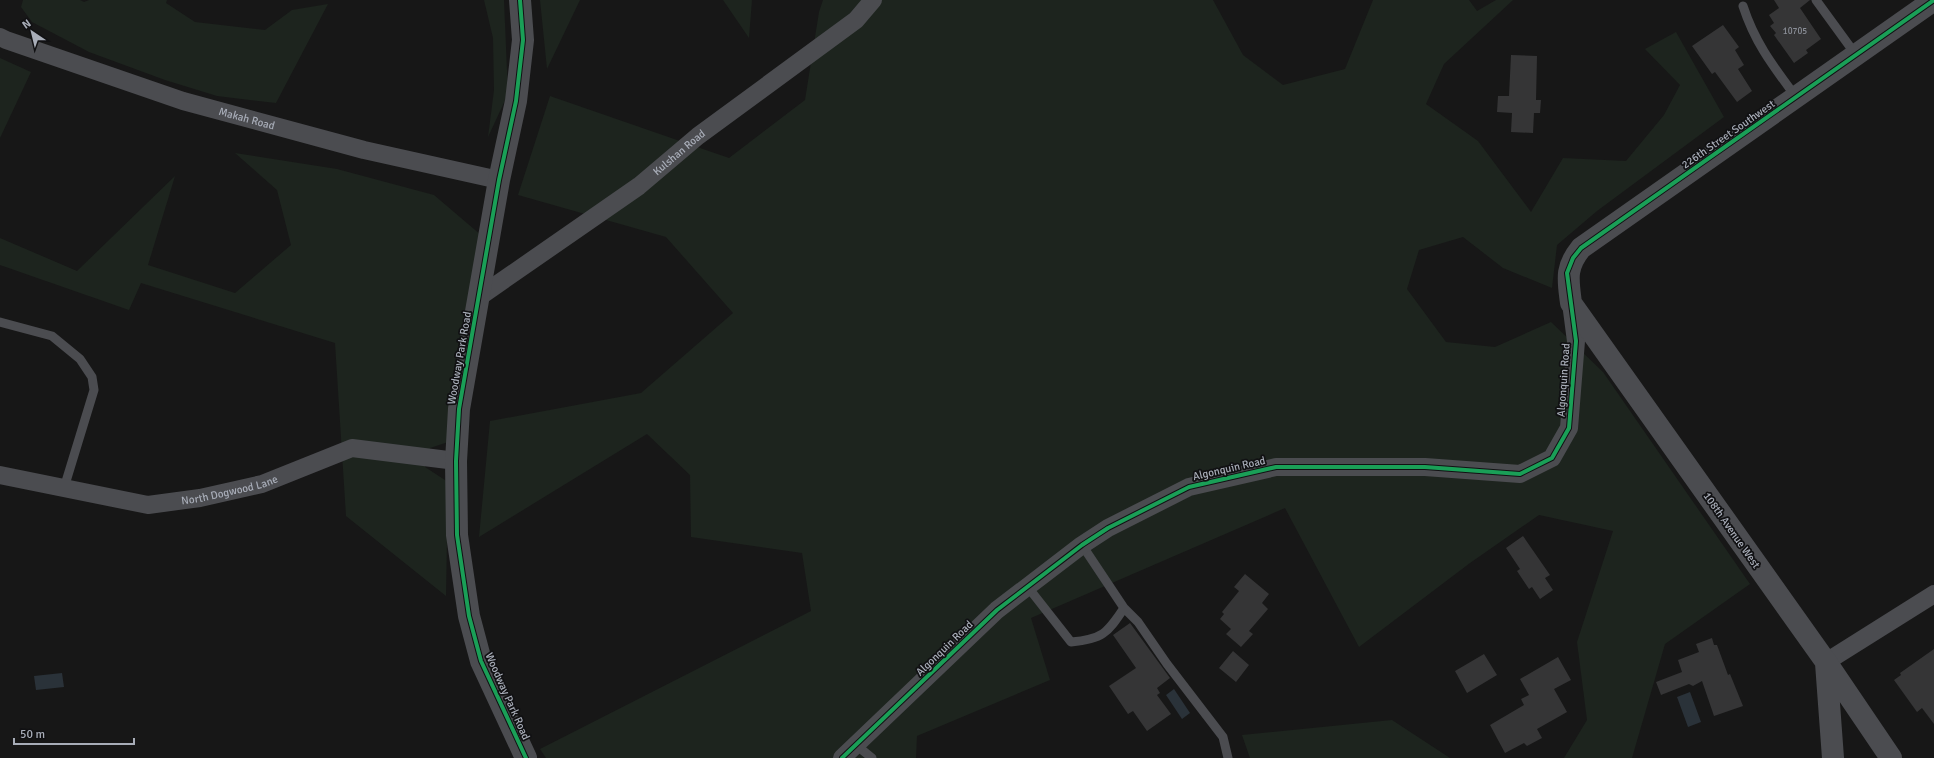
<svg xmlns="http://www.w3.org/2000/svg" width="1934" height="758" viewBox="0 0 1934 758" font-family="Signika,sans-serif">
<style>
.green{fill:#1d241e}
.water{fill:#2a3239}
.building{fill:#353536}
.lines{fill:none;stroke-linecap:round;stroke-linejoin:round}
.service{stroke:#4b4c50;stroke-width:9}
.minor{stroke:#4b4c50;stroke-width:18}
.tertiary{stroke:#4b4c50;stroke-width:22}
.cycleway-casing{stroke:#111113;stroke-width:6}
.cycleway{stroke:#1a9f57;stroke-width:4}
.labels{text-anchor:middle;stroke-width:3.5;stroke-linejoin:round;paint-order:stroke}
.number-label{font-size:9px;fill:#8b8f98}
.street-label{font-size:11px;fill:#a8adb8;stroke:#111113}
</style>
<rect width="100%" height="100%" fill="#171717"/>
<path class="green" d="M 23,0 L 80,0 L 84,2 L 89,0 L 167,0 L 166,3 L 195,22 L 265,30 L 292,10 L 328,4 L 276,103 L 217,96 L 165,80 L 89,52 L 32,22 L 21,7 Z
M 484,0 L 504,0 L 508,94 L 488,137 L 494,90 L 493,38 Z
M 540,0 L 580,0 L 547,69 Z
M 723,0 L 752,0 L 749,38 Z
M 823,0 L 1213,0 L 1243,55 L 1283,85 L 1345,69 L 1373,0 L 1469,0 L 1477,11 L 1496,0 L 1513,0 L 1444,64 L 1426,104 L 1478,141 L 1531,212 L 1563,158 L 1626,161 L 1664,115 L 1680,85 L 1645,49 L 1676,32 L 1724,117 L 1597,211 L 1557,245 L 1552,288 L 1503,268 L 1463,237 L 1419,250 L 1407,289 L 1446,342 L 1495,347 L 1551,322 L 1603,372 L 1750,584 L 1665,644 L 1632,758 L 1564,758 L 1587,720 L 1577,642 L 1613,531 L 1539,515 L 1470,563 L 1359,647 L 1285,508 L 1031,618 L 1050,680 L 917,736 L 916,758 L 546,758 L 540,749 L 811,611 L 802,553 L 691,537 L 690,475 L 647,434 L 479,537 L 490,421 L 641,393 L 733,313 L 666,237 L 518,195 L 550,96 L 729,158 L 805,100 L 819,12 Z
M 0,58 L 31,72 L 0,138 Z
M 235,153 L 337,169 L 434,195 L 481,235 L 451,441 L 430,448 L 425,467 L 448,482 L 446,596 L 346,516 L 335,343 L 141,283 L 129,310 L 0,265 L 0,238 L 77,271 L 175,176 L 148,265 L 235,293 L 291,245 L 277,190 Z
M 1392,720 L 1450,758 L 1250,758 L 1242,735 Z"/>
<path class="water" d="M 62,673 L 64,687 L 36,690 L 34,676 Z
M 1174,689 L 1190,713 L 1182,719 L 1166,695 Z
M 1690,692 L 1701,722 L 1688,727 L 1677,697 Z"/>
<path class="building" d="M 1774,0 L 1810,0 L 1800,8 L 1821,39 L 1806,50 L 1808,53 L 1794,63 L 1774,35 L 1776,33 L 1770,26 L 1774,23 L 1769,15 L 1779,8 Z
M 1723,25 L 1739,47 L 1735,50 L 1744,65 L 1738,69 L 1752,91 L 1737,102 L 1715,72 L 1712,74 L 1692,46 Z
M 1511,55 L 1537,56 L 1536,100 L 1541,100 L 1540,113 L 1534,113 L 1533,133 L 1511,132 L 1512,113 L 1497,112 L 1498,96 L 1509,96 Z
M 1523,536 L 1550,575 L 1545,578 L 1553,590 L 1540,599 L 1532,587 L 1529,589 L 1517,571 L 1520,569 L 1506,548 Z
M 1245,574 L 1269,594 L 1262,603 L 1268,609 L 1249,631 L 1253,634 L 1241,647 L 1226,634 L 1231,629 L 1220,619 L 1224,614 L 1222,612 L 1239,591 L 1234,587 Z
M 1130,623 L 1170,678 L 1157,688 L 1160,693 L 1157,695 L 1171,714 L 1147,731 L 1133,711 L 1128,714 L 1109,686 L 1136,668 L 1113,635 Z
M 1712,638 L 1714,645 L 1717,645 L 1728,675 L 1730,674 L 1743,706 L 1714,716 L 1702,681 L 1693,686 L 1689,684 L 1661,695 L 1656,682 L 1682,672 L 1678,660 L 1699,652 L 1696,644 Z
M 1934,649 L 1934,724 L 1922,708 L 1917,712 L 1894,680 L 1901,675 L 1900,673 Z
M 1233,651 L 1249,665 L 1236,682 L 1219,668 Z
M 1484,654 L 1497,675 L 1467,693 L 1455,671 Z
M 1558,657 L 1571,680 L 1554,689 L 1567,712 L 1537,729 L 1542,738 L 1527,746 L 1524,743 L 1505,753 L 1490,725 L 1524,705 L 1521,699 L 1529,695 L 1520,679 Z"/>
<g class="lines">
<path class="service" d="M 1816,0 L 1856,55
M 1743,6 C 1755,43 1773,66 1796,97
M 0,322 L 52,336 L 80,359 L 92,377 L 94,390 L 64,488
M 1082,545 L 1124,608 L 1138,622 L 1167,664 L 1223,737 L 1228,758
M 1027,586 L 1071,642 C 1102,639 1107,634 1124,608
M 856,745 L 872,758"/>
<g class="minor">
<path id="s1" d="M 0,37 L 6,40 L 183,101 L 364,150 L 499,180"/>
<path id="s2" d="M 479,297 L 639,186 L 698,136 L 856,20 L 873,0"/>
<path id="s3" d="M 0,475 L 148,505 L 200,498 L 262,484 L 352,448 L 456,461"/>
<path d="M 1826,662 L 1934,594"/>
<path d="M 842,758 L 997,610 L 1082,545 L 1108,528 L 1189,487 L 1276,467 L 1425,467 L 1520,474 L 1552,458 L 1569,428 L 1576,341 L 1571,303"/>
</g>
<path class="tertiary" d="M 520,0 L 523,40 L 516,101 L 499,180 L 459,409 L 456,461 L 457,535 L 469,616 L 481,661 L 526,758
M 1826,663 L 1833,758
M 1891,758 L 1826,662 L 1571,303 C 1568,279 1565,268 1581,248 L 1934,0"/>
<g class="cycleway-casing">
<path id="cycleway" d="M 520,0 L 523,40 L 516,101 L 499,180 L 459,409 L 456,461 L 457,535 L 469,616 L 481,661 L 526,758
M 842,758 L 997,610 L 1082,545 L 1108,528 L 1189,487 L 1276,467 L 1425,467 L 1520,474 L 1552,458 L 1569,428 L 1576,341 L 1567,273 L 1573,258 L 1581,248 L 1934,0"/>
</g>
<use href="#cycleway" class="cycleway"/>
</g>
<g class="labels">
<g class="number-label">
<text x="1795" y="34">10705</text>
</g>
<g class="street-label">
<text dy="4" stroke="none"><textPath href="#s1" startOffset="260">Makah Road</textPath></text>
<text transform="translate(1728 134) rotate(-35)" y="4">226th Street Southwest</text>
<text dy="4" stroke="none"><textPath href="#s2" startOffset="247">Kulshan Road</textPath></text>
<text transform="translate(459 358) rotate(-80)" y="4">Woodway Park Road</text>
<text transform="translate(1563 380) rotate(-86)" y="4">Algonquin Road</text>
<text transform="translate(1229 468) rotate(-13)" y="4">Algonquin Road</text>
<text dy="4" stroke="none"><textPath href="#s3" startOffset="234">North Dogwood Lane</textPath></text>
<text transform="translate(1732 530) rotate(55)" y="4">108th Avenue West</text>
<text transform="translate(944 648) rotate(-44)" y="4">Algonquin Road</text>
<text transform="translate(508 696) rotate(66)" y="4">Woodway Park Road</text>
</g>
</g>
<g transform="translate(32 32) rotate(325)" stroke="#111113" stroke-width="3" paint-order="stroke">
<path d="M0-3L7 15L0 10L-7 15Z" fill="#a8adb8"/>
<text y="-6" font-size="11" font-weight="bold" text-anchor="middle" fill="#a8adb8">N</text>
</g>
<path d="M14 738v6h120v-6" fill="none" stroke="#a8adb8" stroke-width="2"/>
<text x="20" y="738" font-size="12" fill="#a8adb8" stroke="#111113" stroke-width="3" paint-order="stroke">50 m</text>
</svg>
